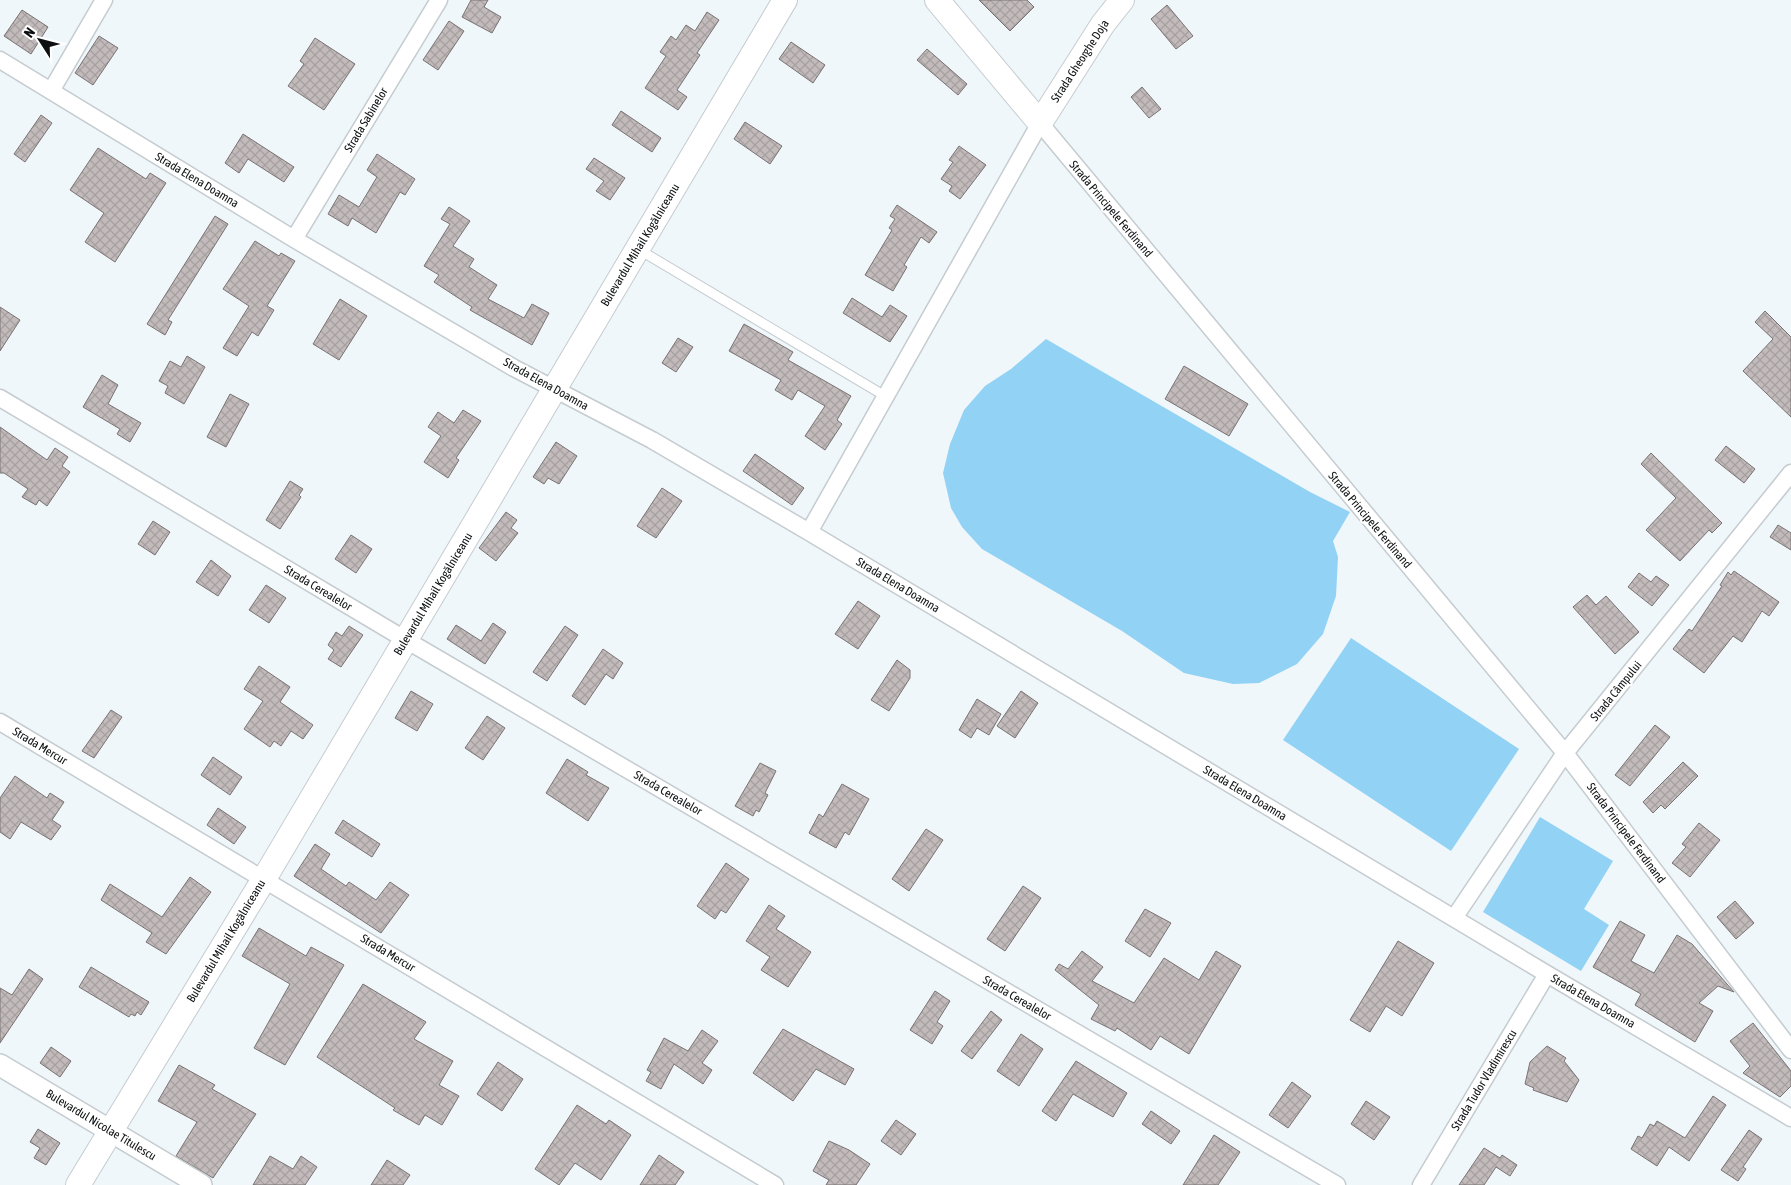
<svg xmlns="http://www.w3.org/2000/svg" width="1791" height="1185" viewBox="0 0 1791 1185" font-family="'Asap Condensed',sans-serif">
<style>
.pitch{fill:#91d2f5}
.building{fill:url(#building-cross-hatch);stroke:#797272}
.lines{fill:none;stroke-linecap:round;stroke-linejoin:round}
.service-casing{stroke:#c5ccd0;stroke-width:11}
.minor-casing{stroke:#c5ccd0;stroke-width:19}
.tertiary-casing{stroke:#c5ccd0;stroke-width:24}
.secondary-casing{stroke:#c5ccd0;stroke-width:26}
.service{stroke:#fff;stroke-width:9}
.minor{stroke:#fff;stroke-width:16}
.tertiary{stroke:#fff;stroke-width:21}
.secondary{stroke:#fff;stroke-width:24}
.labels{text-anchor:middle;stroke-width:4.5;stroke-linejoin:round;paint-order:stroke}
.street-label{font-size:12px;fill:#0d0f10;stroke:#fff}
</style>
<defs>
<pattern id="building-cross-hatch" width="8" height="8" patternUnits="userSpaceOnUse" patternTransform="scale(1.25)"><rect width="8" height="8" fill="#c3bbbb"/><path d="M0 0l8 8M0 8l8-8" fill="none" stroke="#a6a0a0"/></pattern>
</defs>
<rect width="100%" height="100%" fill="#f0f7fb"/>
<path class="pitch" d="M 1046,339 L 1310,492 L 1350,512 L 1333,541 L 1338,557 L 1336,596 L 1323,634 L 1297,664 L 1259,683 L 1233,684 L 1184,673 L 1122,631 L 982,549 L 962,527 L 951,508 L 943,473 L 950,444 L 964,410 L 985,386 L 1011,369 Z
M 1351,638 L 1519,749 L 1451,851 L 1283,740 Z
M 1540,817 L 1613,861 L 1584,909 L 1609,925 L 1581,971 L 1483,912 Z"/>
<path class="building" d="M 471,0 L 488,0 L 484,7 L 501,17 L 492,33 L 462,17 Z
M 979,0 L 1027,0 L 1034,7 L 1010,31 Z
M 1167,5 L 1193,36 L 1176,49 L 1151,19 Z
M 22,10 L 48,27 L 31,54 L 4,36 Z
M 707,12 L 719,20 L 697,53 L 700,55 L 677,90 L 687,97 L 678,110 L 645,88 L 666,56 L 660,52 L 671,36 L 676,40 L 686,25 L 695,31 Z
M 449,21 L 464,31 L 438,70 L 423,60 Z
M 99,36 L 118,48 L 93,85 L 75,73 Z
M 315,38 L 355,64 L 324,110 L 288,86 L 304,64 L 300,61 Z
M 791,42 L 825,65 L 813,83 L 779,59 Z
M 927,49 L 967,84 L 958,95 L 917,60 Z
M 1142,87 L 1161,109 L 1149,118 L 1131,97 Z
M 621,111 L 661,138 L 652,152 L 612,125 Z
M 41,115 L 52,123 L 25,162 L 14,154 Z
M 745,122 L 782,146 L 770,164 L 734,139 Z
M 243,134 L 294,167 L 284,182 L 248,159 L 239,173 L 225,163 Z
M 959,146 L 986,165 L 960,199 L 949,191 L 952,186 L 941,179 L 953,162 L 949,160 Z
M 98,148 L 146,179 L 150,173 L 166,183 L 115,262 L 85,242 L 104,213 L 70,190 Z
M 377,154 L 415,179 L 405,195 L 400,192 L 376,233 L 352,218 L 348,226 L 328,214 L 339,195 L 359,207 L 377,177 L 367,170 Z
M 594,158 L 625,178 L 610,200 L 596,191 L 604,181 L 586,169 Z
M 897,205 L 937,232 L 929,243 L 921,237 L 904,265 L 907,267 L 893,291 L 865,275 L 892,230 L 889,228 L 895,219 L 890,216 Z
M 449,207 L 470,221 L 453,246 L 474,259 L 469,267 L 497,285 L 488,299 L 524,318 L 532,304 L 549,313 L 532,345 L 470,310 L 472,307 L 434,282 L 439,275 L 424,266 L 450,224 L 441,219 Z
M 215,216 L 228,224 L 168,320 L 172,322 L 165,335 L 147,324 Z
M 255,241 L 279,256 L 281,253 L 295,261 L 267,306 L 274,310 L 258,336 L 252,332 L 237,356 L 223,348 L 249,306 L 223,289 Z
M 852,298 L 882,317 L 890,305 L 907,316 L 890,342 L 843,313 Z
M 340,299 L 367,316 L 339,360 L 313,344 Z
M 0,307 L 20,320 L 0,351 Z
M 1765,311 L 1791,337 L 1791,417 L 1743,371 L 1773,339 L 1755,322 Z
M 744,324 L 793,352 L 788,360 L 851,396 L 837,420 L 842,424 L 825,450 L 805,436 L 825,406 L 798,390 L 792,400 L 775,390 L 781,380 L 729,351 Z
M 678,338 L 693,347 L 676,372 L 662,363 Z
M 187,356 L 205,367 L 184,404 L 165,393 L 168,386 L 159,381 L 170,361 L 181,367 Z
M 1184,366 L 1248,404 L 1229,436 L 1165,399 Z
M 102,375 L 118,385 L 108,404 L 141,423 L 130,442 L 117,434 L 120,429 L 83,407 Z
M 230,394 L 249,404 L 226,447 L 207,437 Z
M 463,410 L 481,421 L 456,458 L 459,460 L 448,478 L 424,462 L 441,436 L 428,427 L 438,412 L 454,423 Z
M 0,427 L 47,460 L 55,448 L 68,457 L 62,466 L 70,472 L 47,506 L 39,500 L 36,505 L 22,497 L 28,489 L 4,473 L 0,473 Z
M 556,442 L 577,456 L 559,484 L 548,478 L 544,484 L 533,477 Z
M 1726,446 L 1755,469 L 1744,483 L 1715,460 Z
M 1651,453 L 1722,523 L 1712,533 L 1709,530 L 1680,561 L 1646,530 L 1676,498 L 1641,464 Z
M 755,454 L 804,488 L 792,505 L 743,471 Z
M 290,481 L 303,489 L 299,495 L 301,497 L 280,529 L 266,520 Z
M 662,488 L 682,501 L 656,538 L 637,526 Z
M 506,512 L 517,520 L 511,528 L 518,533 L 496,561 L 479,548 Z
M 153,521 L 170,532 L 155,555 L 138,544 Z
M 1778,525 L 1791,533 L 1791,550 L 1770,537 Z
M 351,535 L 372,549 L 356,573 L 335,559 Z
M 211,560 L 231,576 L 218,596 L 196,582 Z
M 1734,571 L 1779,602 L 1769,616 L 1762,611 L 1742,642 L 1733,636 L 1704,673 L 1673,649 L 1689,629 L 1692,631 L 1722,586 L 1720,585 L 1728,572 L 1731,575 Z
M 1639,573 L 1651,582 L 1656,576 L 1669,585 L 1652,606 L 1628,587 Z
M 266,585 L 286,598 L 269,623 L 249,610 Z
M 1587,595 L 1596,605 L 1606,596 L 1639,632 L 1615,654 L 1573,607 Z
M 858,601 L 880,616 L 858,649 L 835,634 Z
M 493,623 L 506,632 L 485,664 L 447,639 L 456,625 L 481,641 Z
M 349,626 L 363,635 L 341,667 L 328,659 L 334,650 L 328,645 L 336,632 L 342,636 Z
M 565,626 L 578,635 L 547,681 L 533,672 Z
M 603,649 L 623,663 L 613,679 L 606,674 L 585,705 L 572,696 Z
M 897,660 L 910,670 L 910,678 L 889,711 L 871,700 Z
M 259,666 L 290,687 L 280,702 L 313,725 L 303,739 L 291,731 L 281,746 L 274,741 L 270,747 L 244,729 L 263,701 L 244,689 Z
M 411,691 L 433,704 L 417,731 L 395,718 Z
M 1021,691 L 1038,703 L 1015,738 L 997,726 Z
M 977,699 L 1001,714 L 989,735 L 977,728 L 971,738 L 959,730 Z
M 111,710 L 122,717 L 94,758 L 82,751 Z
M 487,716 L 505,728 L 483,760 L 465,748 Z
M 1655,725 L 1670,737 L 1630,786 L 1615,775 Z
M 213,757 L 242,777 L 230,795 L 201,775 Z
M 567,759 L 588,772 L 586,775 L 609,788 L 588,821 L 546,793 Z
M 1683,762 L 1698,776 L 1665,809 L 1661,805 L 1653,813 L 1643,802 Z
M 760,763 L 776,771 L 765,793 L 768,795 L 759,812 L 756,810 L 753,816 L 735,806 Z
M 15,776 L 47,798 L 50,793 L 64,802 L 52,820 L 61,826 L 51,840 L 21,822 L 10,839 L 0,832 L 0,798 Z
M 842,784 L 869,799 L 849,835 L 845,832 L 836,848 L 809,833 L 819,814 L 823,817 Z
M 218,808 L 246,827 L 234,844 L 207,825 Z
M 343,820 L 380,844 L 372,857 L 335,833 Z
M 1699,823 L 1720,840 L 1690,877 L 1672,863 L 1686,847 L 1682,844 Z
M 926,829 L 943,840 L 909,891 L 892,879 Z
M 315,844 L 330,854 L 321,869 L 346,886 L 349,882 L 376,900 L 390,882 L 409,895 L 381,933 L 294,876 Z
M 726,863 L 749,879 L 726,913 L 721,910 L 715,919 L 697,906 Z
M 190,877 L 211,892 L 166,954 L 146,942 L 152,933 L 101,900 L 110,884 L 162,917 Z
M 1023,886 L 1041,898 L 1005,951 L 987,939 Z
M 1735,901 L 1754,923 L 1736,939 L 1717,917 Z
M 769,905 L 785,916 L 776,929 L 811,952 L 788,987 L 761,970 L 770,957 L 746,941 Z
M 1145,909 L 1171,923 L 1150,957 L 1125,941 Z
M 1620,921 L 1645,935 L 1631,961 L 1654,973 L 1677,935 L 1692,944 L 1734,992 L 1718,986 L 1699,1003 L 1713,1011 L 1695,1042 L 1635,1005 L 1641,994 L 1593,967 Z
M 259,928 L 306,956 L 311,947 L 344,965 L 285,1065 L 254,1048 L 290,984 L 242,956 Z
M 1398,941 L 1434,963 L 1402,1016 L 1386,1006 L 1370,1032 L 1350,1020 Z
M 1082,951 L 1103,967 L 1092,981 L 1134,1003 L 1164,958 L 1199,980 L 1216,951 L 1241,966 L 1189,1054 L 1160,1036 L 1151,1050 L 1117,1028 L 1115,1031 L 1091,1019 L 1099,1005 L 1055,970 L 1059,964 L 1068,969 Z
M 91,967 L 149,1002 L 141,1015 L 137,1012 L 135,1016 L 131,1014 L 129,1017 L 79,987 Z
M 29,969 L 43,979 L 0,1043 L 0,988 L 12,995 Z
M 363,984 L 426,1022 L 414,1039 L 453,1061 L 439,1085 L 459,1096 L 442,1125 L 425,1115 L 419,1125 L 393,1110 L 395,1108 L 317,1057 Z
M 935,991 L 950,1001 L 937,1022 L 943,1026 L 932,1044 L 910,1030 Z
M 991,1011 L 1002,1020 L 972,1059 L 961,1051 Z
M 1753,1023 L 1791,1071 L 1791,1086 L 1780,1097 L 1743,1073 L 1750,1066 L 1730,1041 Z
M 783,1029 L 854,1069 L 845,1085 L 816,1069 L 793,1101 L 753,1073 Z
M 702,1030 L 718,1041 L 702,1063 L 712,1070 L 703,1084 L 674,1064 L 661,1089 L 646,1081 L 651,1072 L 647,1070 L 664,1038 L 688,1051 Z
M 1021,1034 L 1043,1049 L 1019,1086 L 997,1071 Z
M 1547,1046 L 1566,1058 L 1564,1061 L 1579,1080 L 1567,1102 L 1533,1090 L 1534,1088 L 1525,1084 L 1530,1062 Z
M 51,1047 L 71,1061 L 60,1077 L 40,1063 Z
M 1076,1061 L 1127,1093 L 1113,1117 L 1073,1094 L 1056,1121 L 1042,1111 Z
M 498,1062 L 523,1079 L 502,1111 L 477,1094 Z
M 179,1065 L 215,1085 L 212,1089 L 256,1114 L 213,1178 L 176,1156 L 197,1122 L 158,1101 Z
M 1292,1082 L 1311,1096 L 1288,1128 L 1269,1115 Z
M 1713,1096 L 1726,1105 L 1689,1161 L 1669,1147 L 1657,1166 L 1631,1149 L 1638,1136 L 1642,1138 L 1650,1124 L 1654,1126 L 1657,1121 L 1685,1138 Z
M 1366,1101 L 1390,1117 L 1374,1140 L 1351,1124 Z
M 577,1105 L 606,1124 L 609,1120 L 631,1135 L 601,1180 L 575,1163 L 559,1185 L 535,1169 Z
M 1151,1111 L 1180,1131 L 1171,1144 L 1142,1124 Z
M 896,1120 L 916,1134 L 901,1155 L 881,1141 Z
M 38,1129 L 60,1143 L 46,1165 L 34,1158 L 40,1148 L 30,1142 Z
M 1749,1130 L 1762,1139 L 1743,1167 L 1746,1169 L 1738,1181 L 1721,1170 Z
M 1214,1135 L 1240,1152 L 1218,1185 L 1183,1185 Z
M 829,1141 L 849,1150 L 870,1164 L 856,1185 L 826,1185 L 829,1180 L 813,1171 Z
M 1484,1148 L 1500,1158 L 1502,1155 L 1517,1165 L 1510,1176 L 1496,1167 L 1484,1185 L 1459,1185 Z
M 659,1155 L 684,1172 L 675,1185 L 640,1185 Z
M 270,1156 L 293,1169 L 301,1156 L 317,1167 L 305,1185 L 253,1185 Z
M 387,1160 L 410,1175 L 403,1185 L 371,1185 Z"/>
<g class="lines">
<g class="service-casing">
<path id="service" d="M 638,249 L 885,396"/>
</g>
<g class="minor-casing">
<path id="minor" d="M 0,60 L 294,239 L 514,368 L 652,440 L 809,532 L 1547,974 L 1791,1118
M 51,91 L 104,0
M 294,239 L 439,0
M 0,398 L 406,640 L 1337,1185
M 809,532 L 1040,123 L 1565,753 L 1791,1050
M 0,722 L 775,1185
M 1454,918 L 1565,753 L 1791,473
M 1421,1185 L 1547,974"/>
</g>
<g class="tertiary-casing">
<path id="tertiary" d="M 0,1065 L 201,1185"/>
</g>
<g class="secondary-casing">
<path id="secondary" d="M 937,0 L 1040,123 L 1103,24 L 1122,0
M 78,1185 L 264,879 L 785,0"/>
</g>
<use href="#service" class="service"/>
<use href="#minor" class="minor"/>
<use href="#tertiary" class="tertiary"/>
<use href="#secondary" class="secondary"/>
</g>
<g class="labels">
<g class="street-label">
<text transform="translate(1080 61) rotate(-57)" y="4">Strada Gheorghe Doja</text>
<text transform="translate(366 120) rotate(-59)" y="4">Strada Sabinelor</text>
<text transform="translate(197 180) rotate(31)" y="4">Strada Elena Doamna</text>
<text transform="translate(1111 209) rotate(50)" y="4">Strada Principele Ferdinand</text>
<text transform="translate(640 245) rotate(-59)" y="4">Bulevardul Mihail Kogălniceanu</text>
<text transform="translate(546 384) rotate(29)" y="4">Strada Elena Doamna</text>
<text transform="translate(1370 520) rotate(50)" y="4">Strada Principele Ferdinand</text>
<text transform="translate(898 585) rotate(31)" y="4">Strada Elena Doamna</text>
<text transform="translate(318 588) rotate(31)" y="4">Strada Cerealelor</text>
<text transform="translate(433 594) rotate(-59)" y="4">Bulevardul Mihail Kogălniceanu</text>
<text transform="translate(1616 691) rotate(-51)" y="4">Strada Câmpului</text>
<text transform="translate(40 746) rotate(31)" y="4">Strada Mercur</text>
<text transform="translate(668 793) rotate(30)" y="4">Strada Cerealelor</text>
<text transform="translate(1245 793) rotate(31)" y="4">Strada Elena Doamna</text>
<text transform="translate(1626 833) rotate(53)" y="4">Strada Principele Ferdinand</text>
<text transform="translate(226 941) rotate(-59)" y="4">Bulevardul Mihail Kogălniceanu</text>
<text transform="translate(388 953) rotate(31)" y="4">Strada Mercur</text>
<text transform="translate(1017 998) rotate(30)" y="4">Strada Cerealelor</text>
<text transform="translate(1593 1001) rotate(30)" y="4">Strada Elena Doamna</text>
<text transform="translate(1484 1080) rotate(-59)" y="4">Strada Tudor Vladimirescu</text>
<text transform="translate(101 1125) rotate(31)" y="4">Bulevardul Nicolae Titulescu</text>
</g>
</g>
<g transform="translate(40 40) rotate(306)" stroke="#ffffff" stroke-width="4" paint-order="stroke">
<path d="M0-4L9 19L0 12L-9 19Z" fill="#0d0f10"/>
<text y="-8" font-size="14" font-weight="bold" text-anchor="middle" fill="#0d0f10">N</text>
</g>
</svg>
